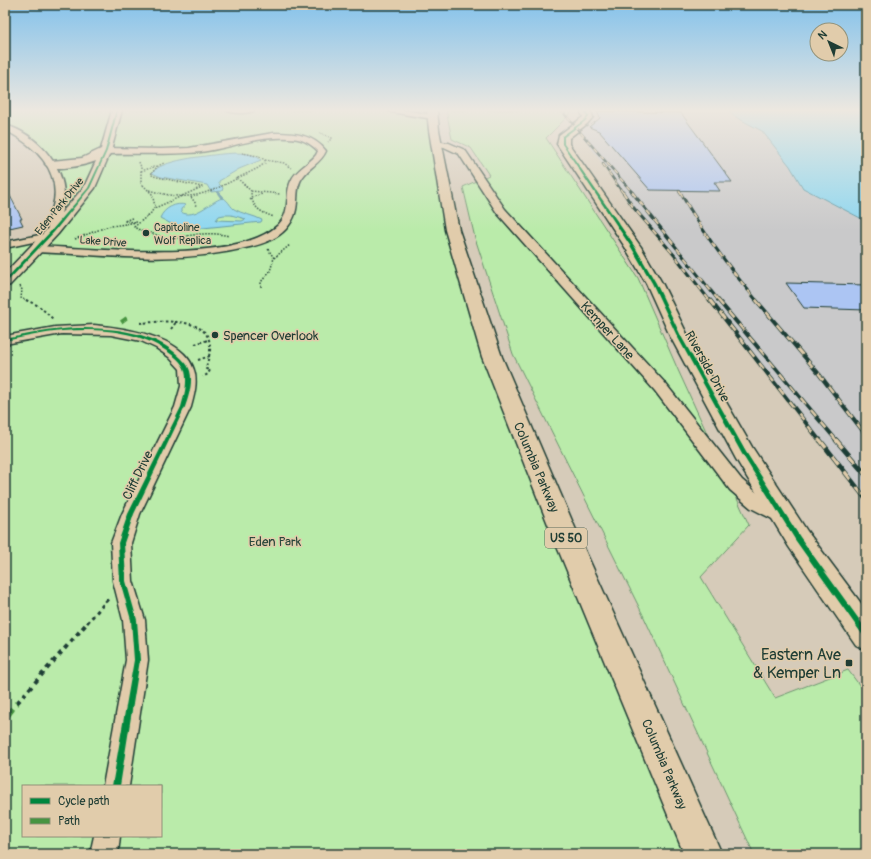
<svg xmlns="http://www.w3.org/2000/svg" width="871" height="859" viewBox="0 0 871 859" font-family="Pangolin,sans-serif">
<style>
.built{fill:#c9c9ca}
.green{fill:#baebaa;stroke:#6c946f;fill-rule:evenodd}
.water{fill:#8ed7f0;stroke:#6299a5;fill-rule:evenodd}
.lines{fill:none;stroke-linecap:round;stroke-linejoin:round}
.stream{fill:#6299a5;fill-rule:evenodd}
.building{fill:#acc5f3;stroke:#1f3d34}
.minor-casing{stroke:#1f3d34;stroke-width:3}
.tertiary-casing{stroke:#1f3d34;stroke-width:3}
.primary-casing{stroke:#1f3d34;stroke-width:3}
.trunk-casing{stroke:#1f3d34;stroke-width:3}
.path-far3{stroke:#1f3d34;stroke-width:1.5;stroke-dasharray:1.5 1.5;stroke-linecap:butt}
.path-far2{stroke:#1f3d34;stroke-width:2;stroke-dasharray:2.5 2.5;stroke-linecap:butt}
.path-far1{stroke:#1f3d34;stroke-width:3;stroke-dasharray:3.5 3.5;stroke-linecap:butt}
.path{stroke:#1f3d34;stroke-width:4;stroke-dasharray:4.5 4.5;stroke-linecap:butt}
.minor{fill:#e1ccab;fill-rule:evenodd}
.tertiary{fill:#e1ccab;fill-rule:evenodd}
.primary{fill:#e1ccab;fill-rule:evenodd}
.trunk{fill:#e1ccab;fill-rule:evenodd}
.rail-far3-casing{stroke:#1f3d34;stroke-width:2.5}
.rail-far2-casing{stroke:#1f3d34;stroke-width:3}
.rail-far1-casing{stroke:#1f3d34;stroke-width:4}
.rail-casing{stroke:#1f3d34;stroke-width:5}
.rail-far3{stroke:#e1ccab;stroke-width:1.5;stroke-dasharray:5;stroke-linecap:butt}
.rail-far2{stroke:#e1ccab;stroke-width:2;stroke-dasharray:6;stroke-linecap:butt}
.rail-far1{stroke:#e1ccab;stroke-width:2.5;stroke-dasharray:8;stroke-linecap:butt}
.rail{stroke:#e1ccab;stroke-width:3.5;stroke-dasharray:10;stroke-linecap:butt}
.quiet-far1{stroke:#479441;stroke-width:3.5;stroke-dasharray:7 3.5;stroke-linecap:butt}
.quiet{stroke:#479441;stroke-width:6;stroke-dasharray:12 6;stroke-linecap:butt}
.cycleway-casing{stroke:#e1ccab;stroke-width:3}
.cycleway{fill:#00873e;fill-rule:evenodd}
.poi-dot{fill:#1f3d34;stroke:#e1ccab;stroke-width:1.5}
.labels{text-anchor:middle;stroke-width:3;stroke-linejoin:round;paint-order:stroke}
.far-street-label{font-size:11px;fill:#1f3d34;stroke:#e1ccab}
.far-poi-label{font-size:11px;fill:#1f3d34;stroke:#e1ccab;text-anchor:start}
.shield{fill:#e1ccab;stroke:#596858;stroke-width:1}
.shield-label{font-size:12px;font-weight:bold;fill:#1f3d34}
.street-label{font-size:13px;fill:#1f3d34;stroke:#e1ccab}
.poi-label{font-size:13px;fill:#1f3d34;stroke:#e1ccab;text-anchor:start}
.park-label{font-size:13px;fill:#27463a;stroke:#e1ccab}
.near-poi-label{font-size:16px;fill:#1f3d34;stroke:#e1ccab;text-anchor:end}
</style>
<rect width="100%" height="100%" fill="#d6cbb9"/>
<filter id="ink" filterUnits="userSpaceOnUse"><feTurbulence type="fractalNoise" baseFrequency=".025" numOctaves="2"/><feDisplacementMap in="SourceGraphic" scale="8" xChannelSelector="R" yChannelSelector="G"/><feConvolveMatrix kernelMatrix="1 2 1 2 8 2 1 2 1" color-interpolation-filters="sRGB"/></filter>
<g filter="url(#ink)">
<path class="built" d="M 585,110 L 729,110 L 732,115 L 762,131 L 790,166 L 803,188 L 866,221 L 866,499 L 675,256 L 633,207 L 581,134 L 588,117 Z"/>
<path class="green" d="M 5,110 L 391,110 L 433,117 L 471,291 L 703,854 L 5,854 L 5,245 L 50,236 L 59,196 L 47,159 L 5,127 ZM 23,786 L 161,786 L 161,836 L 23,836 Z
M 446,110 L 574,110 L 546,138 L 638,278 L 678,370 L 749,525 L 701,577 L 775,698 L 848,670 L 866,694 L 866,854 L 754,854 L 643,615 L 513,354 L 475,238 L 463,187 L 489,175 L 471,148 L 452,139 Z"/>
<path class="water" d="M 729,110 L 866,110 L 866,221 L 803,188 L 790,166 L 762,131 L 732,115 Z
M 222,154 C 234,153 252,151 261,160 L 239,169 L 219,181 L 219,184 L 223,188 L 222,191 L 211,192 L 207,185 L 161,177 L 152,173 C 160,160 206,156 222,154 Z
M 222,198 C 228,199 229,205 234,209 C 242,214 253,215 262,220 L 261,222 L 193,229 L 179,228 L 160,218 C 164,208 176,202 186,205 L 181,209 L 181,212 C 194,220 210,202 222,198 ZM 224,215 L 231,215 L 246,219 L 242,221 L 216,220 L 219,216 Z"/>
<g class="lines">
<path class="stream" d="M 217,191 L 219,191 L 224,198 L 223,199 L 221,199 L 216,192 Z"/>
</g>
<path class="building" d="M 597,111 L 681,113 L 732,182 L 714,182 L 720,191 L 650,190 L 599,131 L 589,127 L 600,118 Z
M 5,186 L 22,219 L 20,219 L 23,225 L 5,229 Z
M 786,283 L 866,285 L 866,310 L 804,308 Z"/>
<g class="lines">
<g class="minor-casing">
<path id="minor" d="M 226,110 L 255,110 C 249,114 232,114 226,110 Z
M 387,110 L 404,110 L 433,115 L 437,117 L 433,119 L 391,112 Z
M 5,125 C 35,133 65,165 64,197 C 64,209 58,219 58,231 L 57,233 L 52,234 L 53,236 L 52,238 L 5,248 L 5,242 L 49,233 C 45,225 51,214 53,206 C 62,170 34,145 5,130 Z
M 273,133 C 294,133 313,134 326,151 C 321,163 309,167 302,178 C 292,193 304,209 286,229 C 276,240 260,245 245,248 C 176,265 106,255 36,252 L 30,249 L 36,246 C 94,248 232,265 277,226 C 292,213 284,196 291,181 C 296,169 308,165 316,155 L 318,151 C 309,142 301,138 288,138 C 258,136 230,148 201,152 C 169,155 138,153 106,154 L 102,151 L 106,148 L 161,149 L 189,148 Z
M 433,141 L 449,143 L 465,150 L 505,209 L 665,383 L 742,480 L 763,498 L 790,511 L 793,517 L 790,523 L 784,525 L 751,508 L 730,490 L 655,391 L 497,213 L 459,154 L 444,147 L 433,145 L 432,143 Z
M 94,325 C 124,328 184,336 194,370 C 198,382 194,396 191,407 L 140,514 L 131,543 L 133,581 L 145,620 L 148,660 L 129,786 L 103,786 L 126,660 L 123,620 L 113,581 L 111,543 L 122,514 L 175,407 L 181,386 L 180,369 L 169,357 L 156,348 L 141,341 L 111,335 L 62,334 L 5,344 L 5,336 L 55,327 Z
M 94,836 L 120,836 L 118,854 L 90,854 Z"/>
</g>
<g class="tertiary-casing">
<path id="tertiary" d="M 112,110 L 122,110 L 111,151 L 95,188 L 58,234 L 10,285 L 5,287 L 5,273 L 48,228 L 84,187 L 96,161 C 86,165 53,173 45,164 L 51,161 L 82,158 L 101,149 Z"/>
</g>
<g class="primary-casing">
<path id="primary" d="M 580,110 L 590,110 L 593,117 L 587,124 L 569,138 L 569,144 L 641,247 L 662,283 L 688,336 L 752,447 L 807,531 L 866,610 L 866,650 L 856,645 L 789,547 L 736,459 L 670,336 L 646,283 L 625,247 L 557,144 L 559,135 L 583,117 Z"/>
</g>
<g class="trunk-casing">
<path id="trunk" d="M 427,110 L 437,110 L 439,130 L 459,230 L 502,357 L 579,537 L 722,854 L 684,854 L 553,537 L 482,357 L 445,230 L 429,130 Z"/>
</g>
<path class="path-far3" d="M 320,133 L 332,138 L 328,142
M 265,160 L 284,163 L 291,168
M 139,162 L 141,167 L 141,183 L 152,194 L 155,206 L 151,213 L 134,227 C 145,234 158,232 168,242
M 141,171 L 157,166
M 237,178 L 251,191 C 251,207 260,212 274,217
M 149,190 C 187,202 203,196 238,178 C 247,173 257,170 265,163 L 265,160 L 258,156 L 242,153
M 251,191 L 280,194
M 191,197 L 196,204 L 195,207
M 250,200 L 255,196 L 263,194
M 155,208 L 202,187 L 153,176 L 151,174 L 158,166 L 164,163
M 132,218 L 124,221 L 137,222
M 75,239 L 106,227 L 137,222
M 167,241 C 186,235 209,231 229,236
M 274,258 L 290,245
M 20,286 L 22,290 L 21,298 L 28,301
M 261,287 L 261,282 L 270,271 L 274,258 L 268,249"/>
<path class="path-far2" d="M 26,300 L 39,306 L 53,319
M 140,323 C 160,322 207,315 210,345 C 211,353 207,361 206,369 L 210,370 L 208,374 L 203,377
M 171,329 L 177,321
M 195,344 L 208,340
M 198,360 L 210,356"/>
<path class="path-far1" d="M 87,623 L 109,598"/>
<path class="path" d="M 17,703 L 88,622"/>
<use href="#minor" class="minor"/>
<use href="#tertiary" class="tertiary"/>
<use href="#primary" class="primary"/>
<use href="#trunk" class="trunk"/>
<g class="rail-far3-casing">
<path id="rail-far3" d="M 561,110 L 633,193
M 603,164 L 623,193
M 679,191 L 680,193"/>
</g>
<g class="rail-far2-casing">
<path id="rail-far2" d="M 623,192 L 633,207 L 675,256 L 710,301
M 632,192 L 719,301
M 680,192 C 702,231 728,267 757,301"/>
</g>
<g class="rail-far1-casing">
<path id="rail-far1" d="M 710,300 L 820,441
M 718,300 L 837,441
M 756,300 L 819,374 L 866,435"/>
</g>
<g class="rail-casing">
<path id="rail" d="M 820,440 L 866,499
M 836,440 L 866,475"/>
</g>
<use href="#rail-far3" class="rail-far3"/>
<use href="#rail-far2" class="rail-far2"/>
<use href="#rail-far1" class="rail-far1"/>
<use href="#rail" class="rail"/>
<path class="quiet-far1" d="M 121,322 L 128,317"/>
<path class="quiet" d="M 5,718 L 17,703"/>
<g class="cycleway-casing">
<path id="cycleway" d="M 116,110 L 118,110 L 107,151 L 90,188 L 54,232 L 6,283 L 5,283 L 5,280 L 52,230 L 88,188 L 105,151 Z
M 584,110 L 586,110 L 589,117 L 584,122 L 564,137 L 564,144 L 635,247 L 656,283 L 681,336 L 746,452 L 800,537 L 866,629 L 866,638 L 864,637 L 796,541 L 742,454 L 677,336 L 652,283 L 631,247 L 562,144 L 562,136 L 583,121 L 587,117 Z
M 77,328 C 113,328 155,331 181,358 C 185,362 188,365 190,371 C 193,382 189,396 185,407 L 134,514 L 124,543 L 126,581 L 137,620 L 140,660 L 120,786 L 112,786 L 134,660 L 131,620 L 120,581 L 118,543 L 128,514 L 181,407 C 184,396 188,383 185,371 C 183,362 173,355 165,350 C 136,330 96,328 62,331 C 43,333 24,337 5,341 L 5,339 C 29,334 53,329 77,328 Z"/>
</g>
<use href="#cycleway" class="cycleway"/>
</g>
</g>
<linearGradient id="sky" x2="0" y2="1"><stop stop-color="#84c2eb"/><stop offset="0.48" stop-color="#ede8e0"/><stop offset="1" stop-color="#ede8e0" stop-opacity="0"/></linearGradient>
<rect width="871" height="230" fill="url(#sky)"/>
<g class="poi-dot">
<circle cx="146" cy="233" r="4"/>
<circle cx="215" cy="335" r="4"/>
<rect x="845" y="659" width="8" height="8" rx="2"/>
</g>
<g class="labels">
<g class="far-street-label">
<text transform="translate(59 206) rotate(-51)" y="4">Eden Park Drive</text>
<text transform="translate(103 241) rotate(4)" y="4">Lake Drive</text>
</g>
<g class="far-poi-label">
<text x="154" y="231">Capitoline<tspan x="154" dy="13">Wolf Replica</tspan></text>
</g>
<rect class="shield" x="545" y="528" width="42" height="20" rx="3"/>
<g class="shield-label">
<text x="566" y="542">US 50</text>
</g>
<g class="street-label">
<text transform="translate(608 330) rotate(48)" y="5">Kemper Lane</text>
<text transform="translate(708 366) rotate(61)" y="5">Riverside Drive</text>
<text transform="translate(537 467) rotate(67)" y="5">Columbia Parkway</text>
<text transform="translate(137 475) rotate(-64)" y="5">Cliff Drive</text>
<text transform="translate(665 764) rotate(67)" y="5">Columbia Parkway</text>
</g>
<g class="poi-label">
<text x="223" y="340">Spencer Overlook</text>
</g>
<g class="park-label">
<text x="275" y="546">Eden Park</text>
</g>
<g class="near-poi-label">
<text x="841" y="660">Eastern Ave<tspan x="841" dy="18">&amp; Kemper Ln</tspan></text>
</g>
</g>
<rect width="871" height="859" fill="none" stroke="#e1ccab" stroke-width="20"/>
<rect x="10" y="10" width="851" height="839" fill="none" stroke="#1f3d34" stroke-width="1.5" filter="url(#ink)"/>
<rect x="22" y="785" width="140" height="52" fill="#e1ccab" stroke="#93937b"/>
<rect x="30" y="798" width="20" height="6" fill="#00873e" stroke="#93937b"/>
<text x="58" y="805" font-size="12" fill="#1f3d34">Cycle path</text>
<rect x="30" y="818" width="20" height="6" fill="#479441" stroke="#93937b"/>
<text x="58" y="825" font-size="12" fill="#1f3d34">Path</text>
<g transform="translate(829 42) rotate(317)"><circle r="19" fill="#e1ccab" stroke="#93937b"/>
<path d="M0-3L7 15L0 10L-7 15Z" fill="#1f3d34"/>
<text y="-6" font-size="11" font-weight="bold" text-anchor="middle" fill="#1f3d34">N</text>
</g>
</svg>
